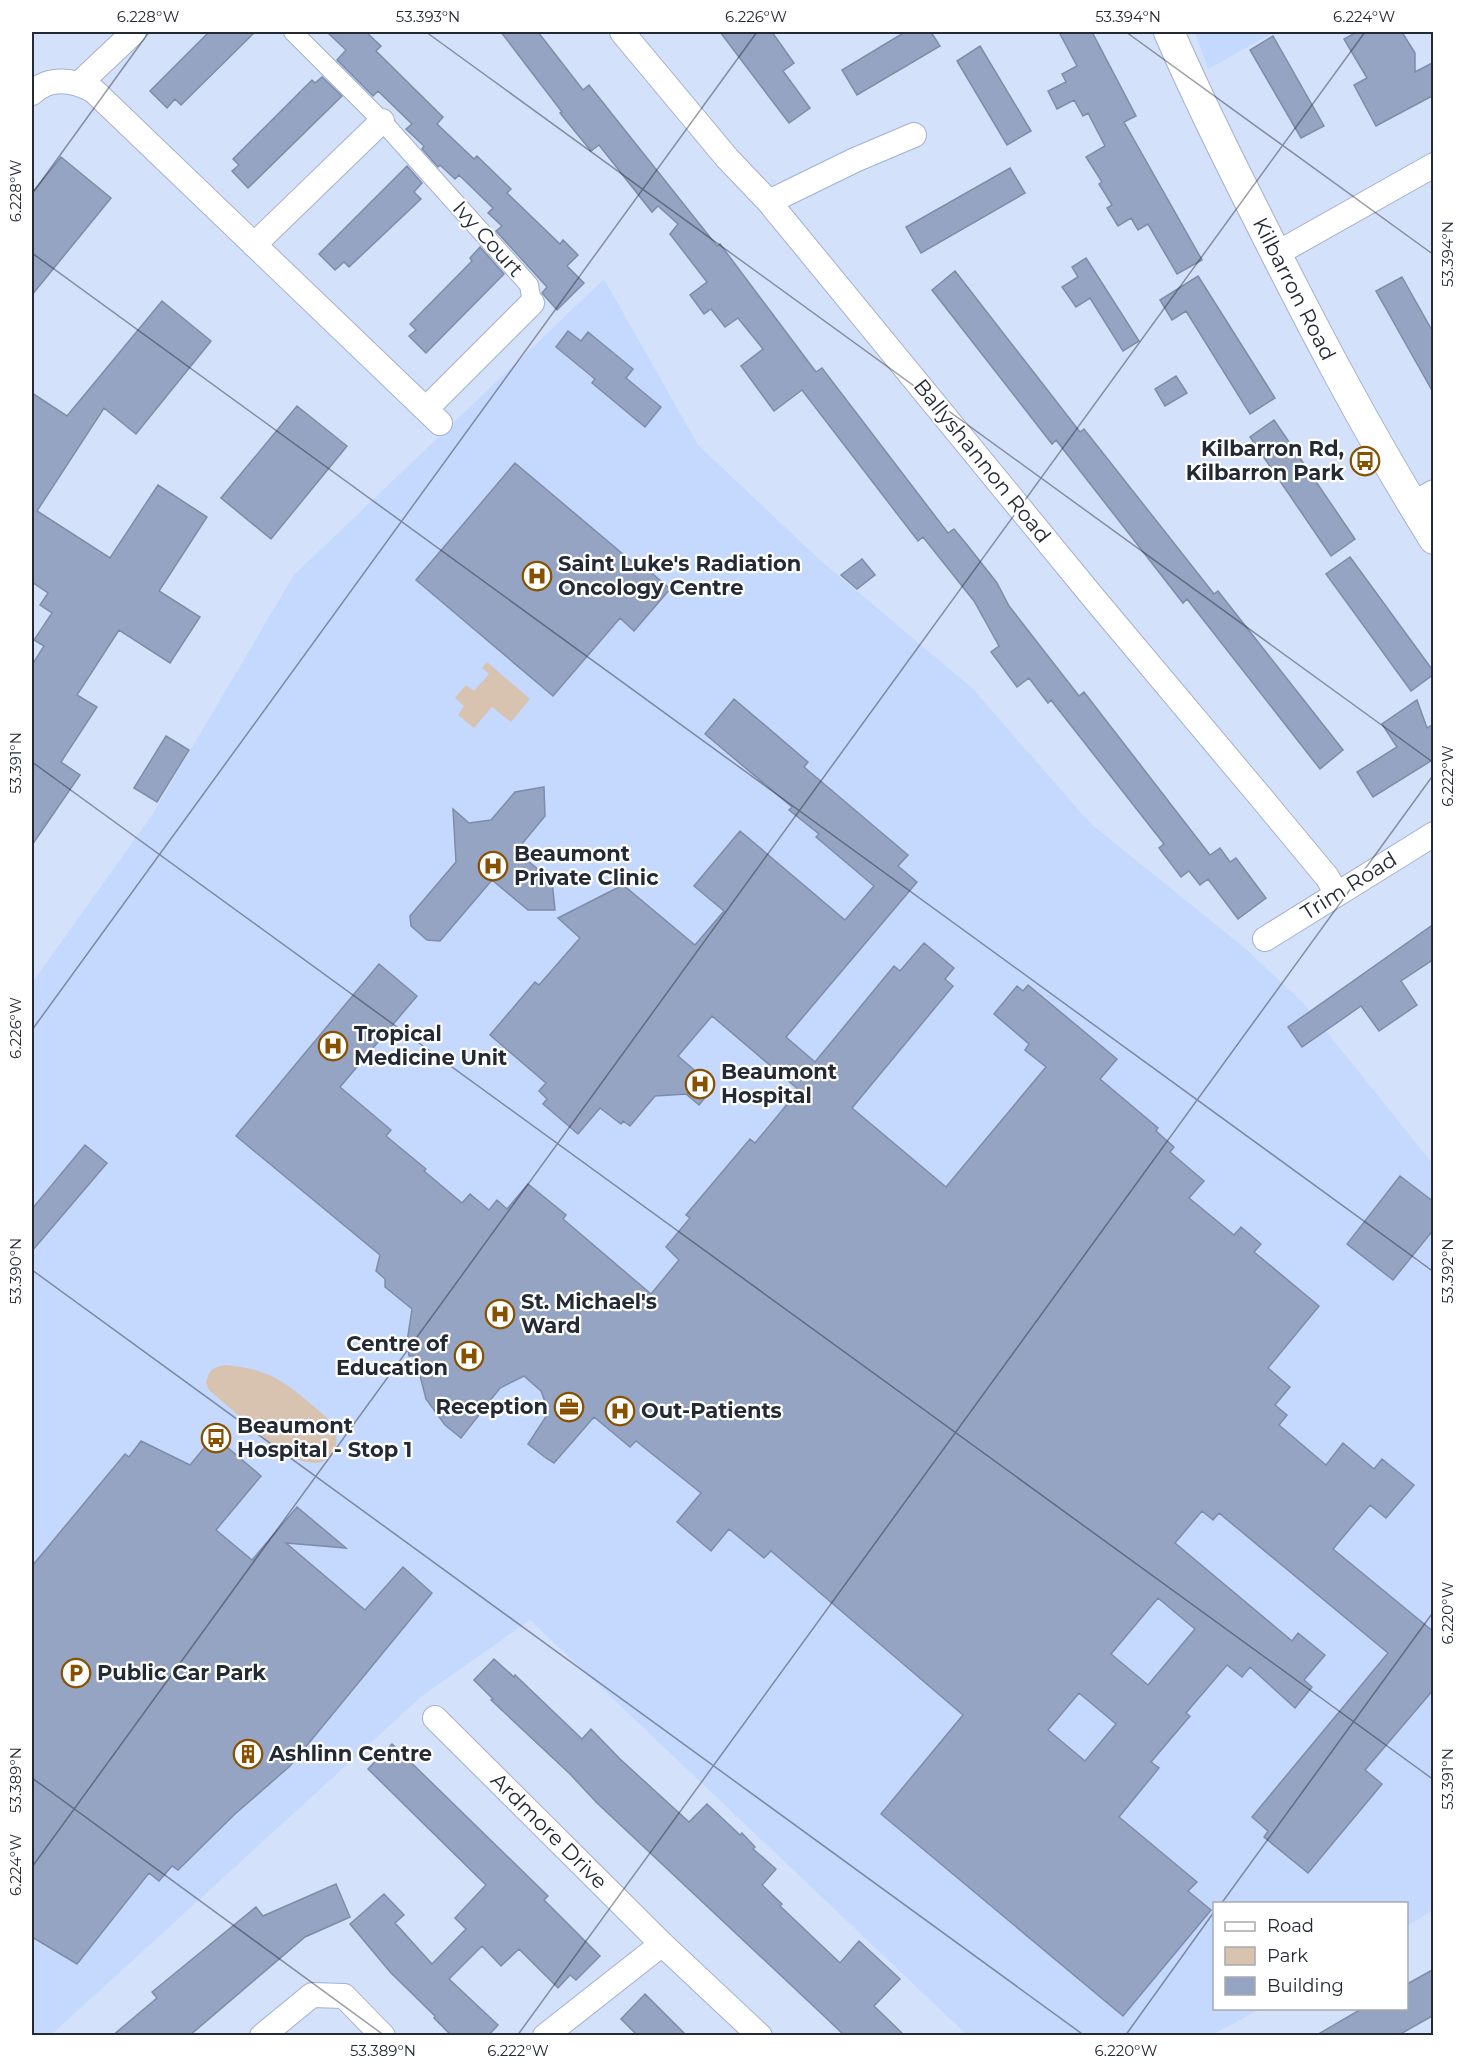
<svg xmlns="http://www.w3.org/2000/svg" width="1465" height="2067" viewBox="0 0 1465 2067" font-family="Montserrat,sans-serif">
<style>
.built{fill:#c5d8fe}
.green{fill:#d7c3b0}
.building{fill:#95a4c3;stroke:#7e8caa;stroke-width:1.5;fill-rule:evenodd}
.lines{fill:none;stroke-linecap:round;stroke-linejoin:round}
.pedestrian-casing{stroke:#a2b1d0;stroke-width:20}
.minor-casing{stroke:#a2b1d0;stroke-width:26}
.tertiary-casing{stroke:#a2b1d0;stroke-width:32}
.pedestrian{stroke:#fff;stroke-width:18}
.minor{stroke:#fff;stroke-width:24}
.tertiary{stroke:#fff;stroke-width:30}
.ticks{fill:none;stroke:#232935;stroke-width:1.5;stroke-opacity:0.45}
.labels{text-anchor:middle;stroke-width:4.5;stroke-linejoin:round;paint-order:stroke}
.street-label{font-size:21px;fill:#232935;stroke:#fff}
.poi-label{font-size:21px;font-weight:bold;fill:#232935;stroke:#fff;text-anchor:start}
.neatline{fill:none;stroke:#232935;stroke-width:2}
.ticks-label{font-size:15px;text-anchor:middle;fill:#232935}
</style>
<rect width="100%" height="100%" fill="#d4e1fb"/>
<path class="built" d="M 1195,32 L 1275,32 L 1208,69 Z
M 604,279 L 698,445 L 821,561 L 971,687 L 1091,824 L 1246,949 L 1305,1005 L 1433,1164 L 1433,1910 L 1407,1926 L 1406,1904 L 1214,1904 L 1214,2008 L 1260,2009 L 1212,2035 L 967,2035 L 530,1620 L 422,1696 L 51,2035 L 32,2036 L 32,983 L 152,815 L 294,575 Z"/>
<path class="green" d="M 487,662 L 530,699 L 511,722 L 492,707 L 474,728 L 458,715 L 464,706 L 455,698 L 466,685 L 474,691 L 489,674 L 482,668 Z
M 226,1365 C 267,1369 282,1379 312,1405 C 320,1412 330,1419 334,1428 C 341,1442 333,1462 316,1463 C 306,1463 295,1459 285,1456 L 209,1390 L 206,1383 C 209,1370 213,1367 226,1365 Z"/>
<path class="building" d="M 209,32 L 255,32 L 181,105 L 175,99 L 167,108 L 150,91 Z
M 327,32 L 366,32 L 381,46 L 376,51 L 443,117 L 437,124 L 474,159 L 477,156 L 511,189 L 507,193 L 560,244 L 563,240 L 578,255 L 567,266 L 584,283 L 557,310 L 542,293 L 547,287 L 496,231 L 502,226 L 488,213 L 493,208 L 459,175 L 455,179 L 440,165 L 438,167 L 422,149 L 424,146 L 406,129 L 412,124 L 378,91 L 373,96 L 337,60 L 346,50 Z
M 501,32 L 538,32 L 583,90 L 589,85 L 717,246 L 720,244 L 816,372 L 822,368 L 948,533 L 954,529 L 968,546 L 997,583 L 1009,606 L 1079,696 L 1084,692 L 1210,855 L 1220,848 L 1230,862 L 1236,858 L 1266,898 L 1238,919 L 1208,879 L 1200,885 L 1189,871 L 1181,877 L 1159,848 L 1164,844 L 1051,700 L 1048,703 L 1029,678 L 1017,687 L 991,652 L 999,646 L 974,601 L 923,537 L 918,541 L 802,390 L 774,411 L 741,366 L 763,349 L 738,318 L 725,327 L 711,309 L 704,314 L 690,295 L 707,282 L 670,234 L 678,224 L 658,206 L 652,212 L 599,145 L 591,151 L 560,113 L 562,112 Z
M 720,32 L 772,32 L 794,63 L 783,71 L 810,108 L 789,123 Z
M 905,32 L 931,32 L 940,46 L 857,95 L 842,70 Z
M 1059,32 L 1092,32 L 1136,116 L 1124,122 L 1202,260 L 1177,274 L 1148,224 L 1138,230 L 1131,218 L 1118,226 L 1107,208 L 1112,205 L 1099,184 L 1102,182 L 1086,157 L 1105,146 L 1088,113 L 1083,116 L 1074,100 L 1057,109 L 1048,91 L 1066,82 L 1062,74 L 1077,66 Z
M 1357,32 L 1402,32 L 1415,53 L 1415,72 L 1434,62 L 1434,95 L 1376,126 L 1354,85 L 1367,78 L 1344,39 Z
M 1273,36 L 1324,126 L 1301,138 L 1250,50 Z
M 980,46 L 1031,131 L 1007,145 L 957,61 Z
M 322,77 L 342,96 L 248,188 L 232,171 L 239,165 L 233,159 L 312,80 L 315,83 Z
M 61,157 L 111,198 L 32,295 L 32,193 Z
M 407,166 L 422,183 L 414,192 L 421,199 L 349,267 L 344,262 L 335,270 L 319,254 Z
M 1010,168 L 1025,193 L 921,253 L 906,227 Z
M 480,247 L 504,274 L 426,353 L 409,336 L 416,330 L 410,324 L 472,261 L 470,258 Z
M 1086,258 L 1139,341 L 1123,351 L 1090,298 L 1076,307 L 1062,287 L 1078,277 L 1072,267 Z
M 955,271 L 1080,432 L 1084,429 L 1214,594 L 1218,591 L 1343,750 L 1320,769 L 1187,599 L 1183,603 L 1056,440 L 1052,444 L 932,290 Z
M 1198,276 L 1275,398 L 1250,414 L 1186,311 L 1172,320 L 1160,300 Z
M 1402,277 L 1434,334 L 1434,394 L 1376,291 Z
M 162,301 L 211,341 L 136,434 L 104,408 L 37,511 L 110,558 L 158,485 L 207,517 L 159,591 L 200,617 L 170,663 L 119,630 L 77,695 L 97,707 L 61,762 L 80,775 L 32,845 L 32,665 L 44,646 L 34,640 L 52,613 L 40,605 L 48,593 L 32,582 L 32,393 L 67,416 Z
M 568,331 L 581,341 L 588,332 L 633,369 L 626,378 L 661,407 L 645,427 L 592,383 L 595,379 L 556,347 Z
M 1176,376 L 1187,393 L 1165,406 L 1155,389 Z
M 297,406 L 347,446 L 271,539 L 221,498 Z
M 1274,420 L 1355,539 L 1331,556 L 1250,437 Z
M 515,463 L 643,571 L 646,568 L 670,589 L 634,631 L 620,618 L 553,696 L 416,580 Z
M 1350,557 L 1434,672 L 1434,674 L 1411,691 L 1326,574 Z
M 862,559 L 875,575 L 857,589 L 841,575 Z
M 734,699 L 808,762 L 804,767 L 908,855 L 898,866 L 917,882 L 786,1037 L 815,1062 L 894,966 L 900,971 L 924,943 L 954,968 L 945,979 L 953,986 L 852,1108 L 946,1187 L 1046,1067 L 1025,1050 L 1029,1044 L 994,1014 L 1017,986 L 1023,991 L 1028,985 L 1117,1059 L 1100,1079 L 1158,1128 L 1156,1131 L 1174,1147 L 1170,1152 L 1204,1181 L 1189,1198 L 1234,1235 L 1241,1227 L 1261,1244 L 1254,1252 L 1319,1306 L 1268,1368 L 1290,1387 L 1275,1405 L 1287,1415 L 1279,1425 L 1326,1465 L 1343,1443 L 1374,1469 L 1382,1459 L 1414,1485 L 1386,1518 L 1370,1505 L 1333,1549 L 1434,1632 L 1434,1689 L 1365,1770 L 1382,1784 L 1308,1873 L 1264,1837 L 1268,1831 L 1252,1817 L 1388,1653 L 1219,1513 L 1213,1520 L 1202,1511 L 1175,1543 L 1292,1641 L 1298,1633 L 1325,1655 L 1304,1680 L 1312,1687 L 1295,1708 L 1250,1667 L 1242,1677 L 1227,1665 L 1186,1713 L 1190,1716 L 1151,1762 L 1159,1768 L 1119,1817 L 1197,1882 L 1188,1891 L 1211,1910 L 1123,2016 L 881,1814 L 963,1715 L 771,1551 L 764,1558 L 729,1529 L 711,1551 L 677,1522 L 701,1493 L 636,1441 L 630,1447 L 594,1417 L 554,1463 L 546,1458 L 528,1444 L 549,1412 L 541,1391 L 524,1376 L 500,1388 L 461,1438 L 445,1425 L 426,1399 L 415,1356 L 409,1356 L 407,1342 L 412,1309 L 385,1287 L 385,1279 L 376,1271 L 380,1255 L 236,1136 L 379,964 L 417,996 L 340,1087 L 391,1130 L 386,1136 L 426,1169 L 424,1171 L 462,1203 L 470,1194 L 489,1210 L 497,1200 L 507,1209 L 528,1184 L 566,1215 L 563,1219 L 651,1294 L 679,1260 L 666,1247 L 690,1218 L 686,1215 L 750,1139 L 755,1143 L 799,1090 L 712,1016 L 678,1056 L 714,1087 L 699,1105 L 686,1094 L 655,1096 L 630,1126 L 623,1121 L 621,1124 L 600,1108 L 578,1134 L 543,1104 L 547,1099 L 539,1091 L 546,1083 L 490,1035 L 535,982 L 539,985 L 580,938 L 558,918 L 623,885 L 695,945 L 724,911 L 694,886 L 740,831 L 845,920 L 874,886 L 816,837 L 819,834 L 789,810 L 792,807 L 705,734 ZM 1158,1598 L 1195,1629 L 1148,1685 L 1111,1654 ZM 1079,1693 L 1116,1724 L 1085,1761 L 1048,1730 Z
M 1417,700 L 1427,728 L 1434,724 L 1434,759 L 1373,797 L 1357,772 L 1397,747 L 1382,724 Z
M 166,736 L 189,750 L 157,802 L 134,788 Z
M 544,787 L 545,816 L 516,851 L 552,881 L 555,910 L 528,910 L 492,880 L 440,941 L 427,940 L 411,926 L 410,916 L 456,862 L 453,809 L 469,823 L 491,820 L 515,792 Z
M 1434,924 L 1434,959 L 1401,981 L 1417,1005 L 1379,1031 L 1361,1006 L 1302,1047 L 1288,1027 Z
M 85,1145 L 107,1163 L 32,1251 L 32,1209 Z
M 1400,1176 L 1434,1202 L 1434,1229 L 1393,1280 L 1347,1244 Z
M 214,1436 L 261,1476 L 216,1530 L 252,1560 L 297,1507 L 346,1548 L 286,1543 L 365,1610 L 403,1567 L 432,1593 L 290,1766 L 235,1814 L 178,1870 L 172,1866 L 159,1881 L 149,1873 L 77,1964 L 32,1937 L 32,1566 L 125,1454 L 129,1457 L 141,1441 L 190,1465 Z
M 494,1659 L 514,1677 L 515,1675 L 582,1739 L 591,1729 L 620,1759 L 689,1822 L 707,1804 L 740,1835 L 742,1833 L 755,1847 L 753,1849 L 776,1869 L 762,1885 L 782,1904 L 780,1906 L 840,1963 L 859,1941 L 900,1979 L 874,2006 L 905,2036 L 845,2036 L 824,2016 L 597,1803 L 570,1774 L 491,1700 L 493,1699 L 474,1680 Z
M 392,1744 L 548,1896 L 544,1900 L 600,1956 L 576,1980 L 570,1975 L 558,1988 L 519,1949 L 501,1966 L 482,1946 L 449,1979 L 498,2025 L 488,2036 L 452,2036 L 434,2018 L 435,2016 L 391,1973 L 350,1924 L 384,1894 L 404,1915 L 395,1923 L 432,1964 L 466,1929 L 455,1918 L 486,1885 L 368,1769 Z
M 336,1884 L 350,1917 L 305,1937 L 189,2036 L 112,2036 L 157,1998 L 152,1992 L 256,1907 L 263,1916 Z
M 1434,1969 L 1434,2015 L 1397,2036 L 1315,2036 L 1363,2008 L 1407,2008 L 1407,1984 Z
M 645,1994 L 687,2036 L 638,2036 L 621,2019 Z"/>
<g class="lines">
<g class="pedestrian-casing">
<path id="pedestrian" d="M 293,32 L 382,121 L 529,285 L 532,303"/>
</g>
<g class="minor-casing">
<path id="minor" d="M 622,32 L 727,158 L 769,202 L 1092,596 L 1264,801 L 1327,877 L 1337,894
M 80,83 L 134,32
M 32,93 C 50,76 74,80 94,91 L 440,423
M 769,202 L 855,160 L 914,135
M 254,245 L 382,121
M 1276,254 L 1434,165
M 426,409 L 532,303
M 1412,504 L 1434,492
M 1265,939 L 1434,834
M 435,1718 L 662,1944 L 760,2036
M 262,2036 L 312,1995 L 344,1996 L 383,2036
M 545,2036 L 662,1944"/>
</g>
<g class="tertiary-casing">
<path id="tertiary" d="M 1169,32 C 1196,94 1226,155 1257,216 C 1312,326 1369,435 1434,539"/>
</g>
<use href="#pedestrian" class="pedestrian"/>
<use href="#minor" class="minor"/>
<use href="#tertiary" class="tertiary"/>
</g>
<path class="ticks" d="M 426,32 L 1434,763M 1126,32 L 1434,255M 32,194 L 149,32M 32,253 L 1434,1272M 32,762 L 1434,1780M 32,1030 L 757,32M 32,1270 L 1085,2036M 32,1778 L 385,2036M 32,1867 L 1365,32M 1221,1904 L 1434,1611M 517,2036 L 1434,774M 1125,2036 L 1214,1912"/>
<defs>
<g id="bus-ring" transform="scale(1.5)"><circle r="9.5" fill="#fff" stroke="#875100" stroke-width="1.5"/><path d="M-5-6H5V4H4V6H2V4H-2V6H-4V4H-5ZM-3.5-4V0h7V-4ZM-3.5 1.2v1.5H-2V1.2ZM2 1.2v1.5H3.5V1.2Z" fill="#875100"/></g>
<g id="hospital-ring" transform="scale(1.5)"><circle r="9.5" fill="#fff" stroke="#875100" stroke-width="1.5"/><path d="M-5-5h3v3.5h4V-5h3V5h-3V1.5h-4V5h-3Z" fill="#875100"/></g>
<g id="office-ring" transform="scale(1.5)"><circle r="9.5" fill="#fff" stroke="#875100" stroke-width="1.5"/><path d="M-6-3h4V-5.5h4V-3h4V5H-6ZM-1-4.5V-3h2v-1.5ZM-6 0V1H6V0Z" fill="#875100"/></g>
<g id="parking-ring" transform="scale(1.5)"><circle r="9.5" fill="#fff" stroke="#875100" stroke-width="1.5"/><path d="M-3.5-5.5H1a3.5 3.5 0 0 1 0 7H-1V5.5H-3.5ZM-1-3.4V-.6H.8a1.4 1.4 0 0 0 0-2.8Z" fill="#875100"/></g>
<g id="building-ring" transform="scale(1.5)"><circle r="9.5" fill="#fff" stroke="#875100" stroke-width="1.5"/><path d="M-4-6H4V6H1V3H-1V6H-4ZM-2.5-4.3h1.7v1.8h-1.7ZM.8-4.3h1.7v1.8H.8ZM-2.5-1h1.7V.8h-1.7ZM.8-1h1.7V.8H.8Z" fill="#875100"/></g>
</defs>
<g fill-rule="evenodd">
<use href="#bus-ring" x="1365" y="461"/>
<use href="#hospital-ring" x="537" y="576"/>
<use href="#hospital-ring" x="493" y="866"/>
<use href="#hospital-ring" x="333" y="1046"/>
<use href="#hospital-ring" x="700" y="1084"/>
<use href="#hospital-ring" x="500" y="1314"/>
<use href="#hospital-ring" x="469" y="1356"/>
<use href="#office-ring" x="569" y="1407"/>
<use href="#hospital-ring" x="620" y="1411"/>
<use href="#bus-ring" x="216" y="1438"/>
<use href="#parking-ring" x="76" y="1673"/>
<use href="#building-ring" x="248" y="1754"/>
</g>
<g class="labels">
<g class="street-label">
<text transform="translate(488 239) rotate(48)" y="7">Ivy Court</text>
<text transform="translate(1294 289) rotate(63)" y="7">Kilbarron Road</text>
<text transform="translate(982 461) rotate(51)" y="7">Ballyshannon Road</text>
<text transform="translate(1349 886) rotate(-32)" y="7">Trim Road</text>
<text transform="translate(549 1831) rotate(45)" y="7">Ardmore Drive</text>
</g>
<g class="poi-label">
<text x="1344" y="456" text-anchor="end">Kilbarron Rd,<tspan x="1344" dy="24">Kilbarron Park</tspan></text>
<text x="558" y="571">Saint Luke's Radiation<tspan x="558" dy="24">Oncology Centre</tspan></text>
<text x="514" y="861">Beaumont<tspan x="514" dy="24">Private Clinic</tspan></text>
<text x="354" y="1041">Tropical<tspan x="354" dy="24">Medicine Unit</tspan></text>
<text x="721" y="1079">Beaumont<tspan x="721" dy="24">Hospital</tspan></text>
<text x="521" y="1309">St. Michael's<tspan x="521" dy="24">Ward</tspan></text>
<text x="448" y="1351" text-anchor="end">Centre of<tspan x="448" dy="24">Education</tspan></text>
<text x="548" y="1414" text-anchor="end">Reception</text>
<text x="641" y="1418">Out-Patients</text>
<text x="237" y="1433">Beaumont<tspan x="237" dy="24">Hospital - Stop 1</tspan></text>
<text x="97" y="1680">Public Car Park</text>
<text x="269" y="1761">Ashlinn Centre</text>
</g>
</g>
<rect width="1465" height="2067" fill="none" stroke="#ffffff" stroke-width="66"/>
<rect x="1213" y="1902" width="195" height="108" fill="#ffffff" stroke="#a7a9ae" stroke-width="1.5"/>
<rect x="1225" y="1922" width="30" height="9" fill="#ffffff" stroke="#a7a9ae" stroke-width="1.5"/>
<text x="1267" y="1932" font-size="18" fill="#232935">Road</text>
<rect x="1225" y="1947" width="30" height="18" fill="#d7c3b0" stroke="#a7a9ae" stroke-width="1.5"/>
<text x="1267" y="1962" font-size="18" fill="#232935">Park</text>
<rect x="1225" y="1977" width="30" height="18" fill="#95a4c3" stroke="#a7a9ae" stroke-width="1.5"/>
<text x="1267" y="1992" font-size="18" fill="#232935">Building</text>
<rect x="33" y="33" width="1399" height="2001" class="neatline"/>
<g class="ticks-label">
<text x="148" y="22">6.228°W</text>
<text x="428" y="22">53.393°N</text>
<text x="756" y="22">6.226°W</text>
<text x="1128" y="22">53.394°N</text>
<text x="1364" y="22">6.224°W</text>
<text transform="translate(16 191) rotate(-90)" y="5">6.228°W</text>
<text transform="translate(1448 254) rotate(-90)" y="5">53.394°N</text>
<text transform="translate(16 763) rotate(-90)" y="5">53.391°N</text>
<text transform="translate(1448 776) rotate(-90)" y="5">6.222°W</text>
<text transform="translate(16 1028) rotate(-90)" y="5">6.226°W</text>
<text transform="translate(1448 1271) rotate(-90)" y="5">53.392°N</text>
<text transform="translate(16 1271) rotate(-90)" y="5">53.390°N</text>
<text transform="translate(1448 1613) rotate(-90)" y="5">6.220°W</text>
<text transform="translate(1448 1779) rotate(-90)" y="5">53.391°N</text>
<text transform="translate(16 1780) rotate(-90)" y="5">53.389°N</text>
<text transform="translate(16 1865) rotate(-90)" y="5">6.224°W</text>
<text x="383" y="2056">53.389°N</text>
<text x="518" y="2056">6.222°W</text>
<text x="1126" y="2056">6.220°W</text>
</g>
</svg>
